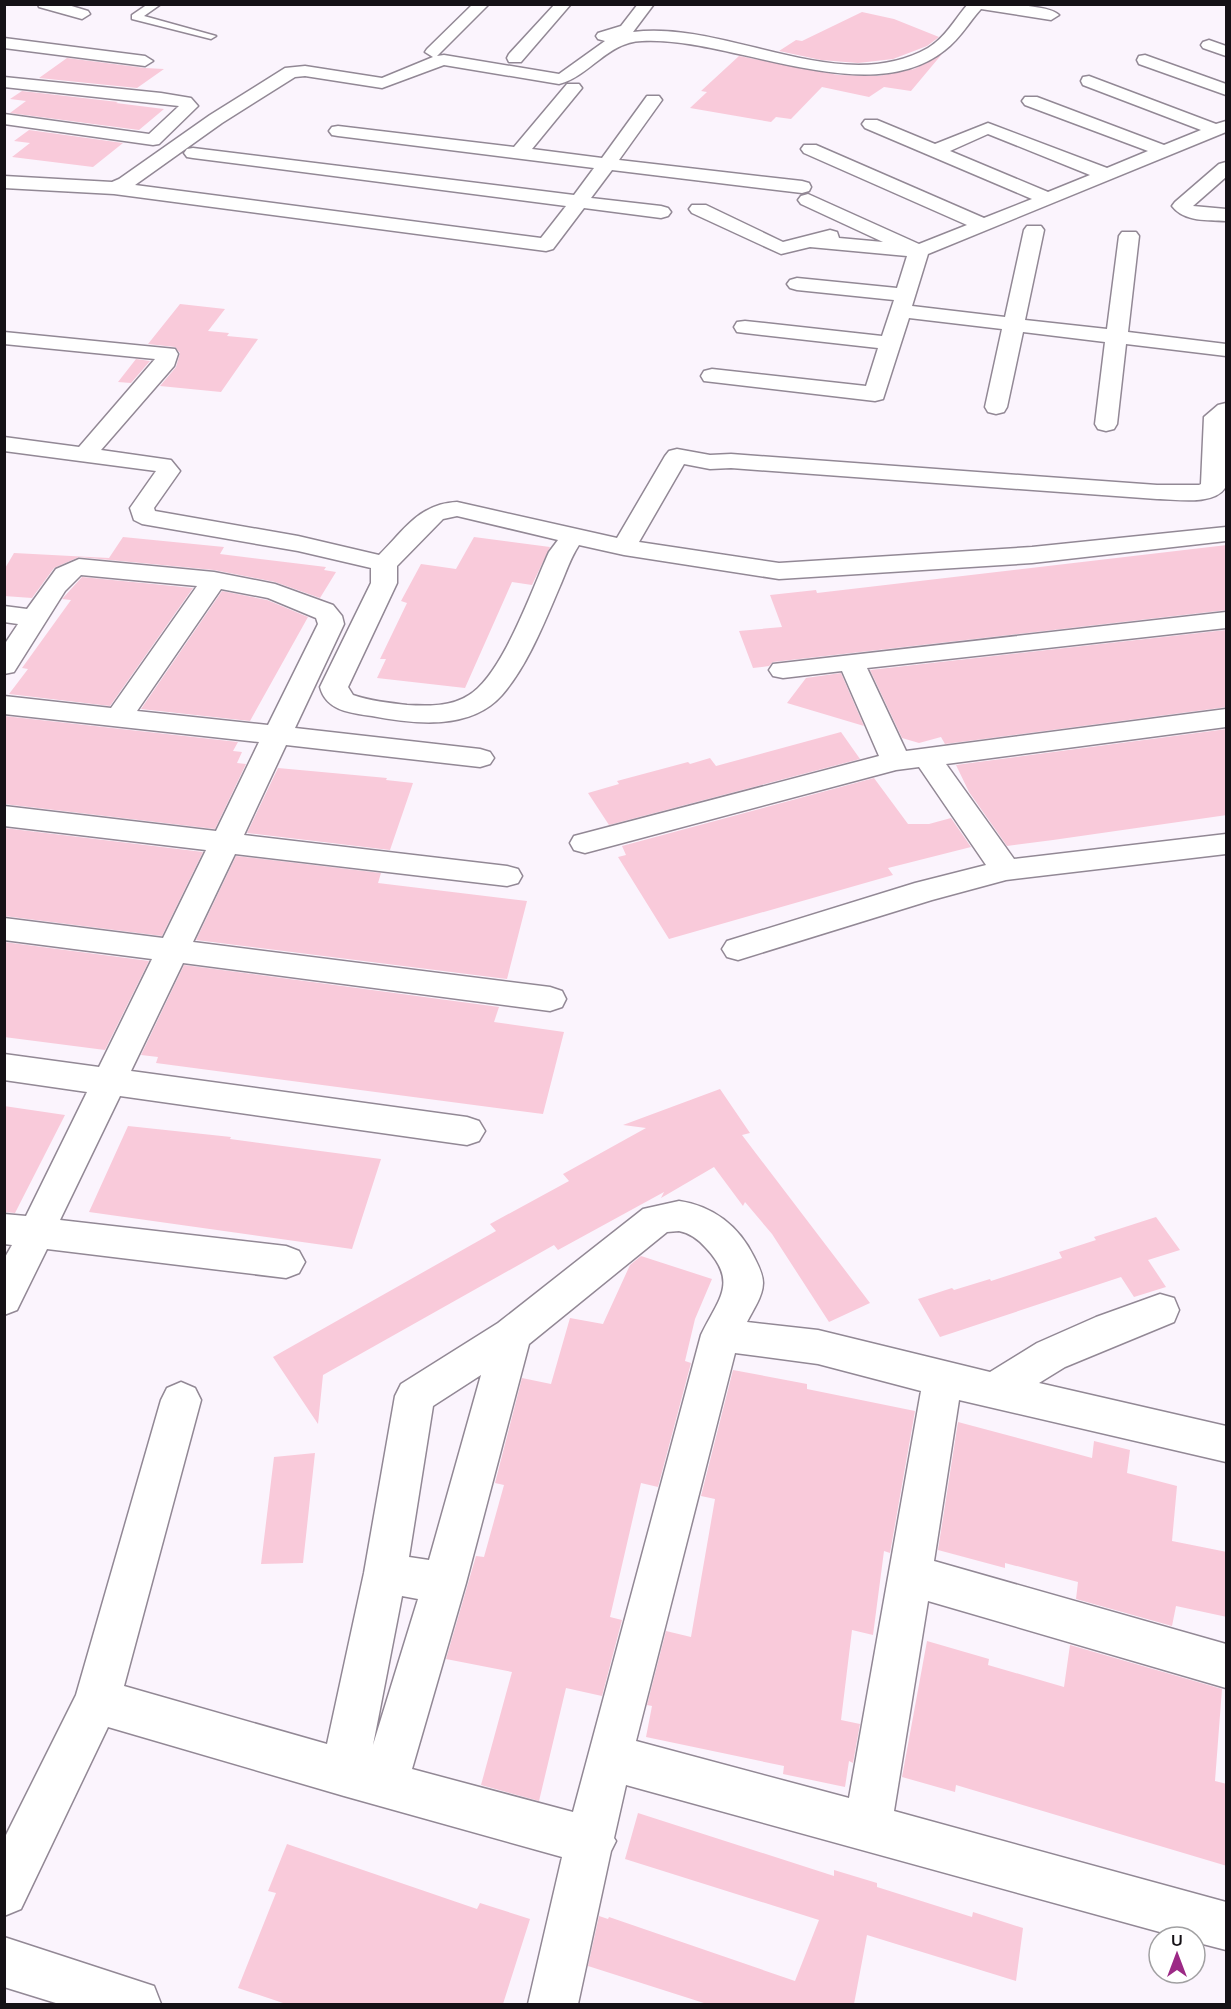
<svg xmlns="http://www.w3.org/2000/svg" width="1231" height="2009" viewBox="0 0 1231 2009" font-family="'Nunito Sans',sans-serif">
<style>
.building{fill:#f9cada}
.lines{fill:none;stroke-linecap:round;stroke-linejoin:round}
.service-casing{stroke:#928895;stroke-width:3}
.minor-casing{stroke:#928895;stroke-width:3}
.service{fill:#fff;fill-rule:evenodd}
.minor{fill:#fff;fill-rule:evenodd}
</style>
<rect width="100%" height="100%" fill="#fbf4fd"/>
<path class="building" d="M 862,12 L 894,19 L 939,37 L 927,46 L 893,59 L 858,63 L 821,60 L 779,51 L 796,40 L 802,41 Z
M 942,54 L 911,91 L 884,87 L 869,97 L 822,87 L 791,119 L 776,117 L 771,122 L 690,108 L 707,92 L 701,91 L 739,56 L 838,75 L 878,76 L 914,69 Z
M 67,58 L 145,68 L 164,69 L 137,88 L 39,78 Z
M 22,91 L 118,102 L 116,103 L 164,109 L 139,130 L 10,113 L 26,101 L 10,99 Z
M 29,130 L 123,143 L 93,167 L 12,157 L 30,143 L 14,141 Z
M 180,304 L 225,309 L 208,331 L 229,333 L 227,336 L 258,339 L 221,392 L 160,386 L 176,367 L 180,353 L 175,347 L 148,344 Z
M 136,359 L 150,361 L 131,383 L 118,382 Z
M 123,537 L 224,547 L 220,554 L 326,567 L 324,570 L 336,572 L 320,598 L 275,582 L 214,570 L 79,557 L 54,568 L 32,598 L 4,596 L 4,570 L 14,553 L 109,558 Z
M 474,537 L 550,547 L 532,585 L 512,582 L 465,688 L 377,678 L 386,659 L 380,659 L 407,603 L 401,601 L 421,564 L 456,569 Z
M 1227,545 L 1227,610 L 773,662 L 769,666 L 753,668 L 739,631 L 782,627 L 770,595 L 816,590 L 817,593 Z
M 82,577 L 193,588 L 110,706 L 9,694 L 28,669 L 22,668 L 71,600 L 62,599 Z
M 222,591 L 267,600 L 308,617 L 250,721 L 141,709 Z
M 1226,630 L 1227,707 L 945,744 L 941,737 L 919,743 L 902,738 L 870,670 Z
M 841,673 L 864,726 L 787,703 L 806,678 Z
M 4,716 L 238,742 L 233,751 L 242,752 L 237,763 L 246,764 L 215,829 L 4,804 Z
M 1227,729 L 1227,815 L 1053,840 L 1007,846 L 969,792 L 956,765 Z
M 841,732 L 860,759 L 609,825 L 588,793 L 619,784 L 617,781 L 688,762 L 690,764 L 710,758 L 716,766 Z
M 278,768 L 387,778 L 386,780 L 413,783 L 390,850 L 247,833 Z
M 874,778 L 908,824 L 929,824 L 951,818 L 971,847 L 888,868 L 893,875 L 669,939 L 618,857 L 626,855 L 622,846 Z
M 4,828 L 203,852 L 162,936 L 4,916 Z
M 236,856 L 381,873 L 378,883 L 527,901 L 507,979 L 196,940 Z
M 4,942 L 149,961 L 105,1050 L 4,1037 Z
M 184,965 L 499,1007 L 494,1022 L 564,1032 L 543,1114 L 156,1063 L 158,1057 L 141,1055 Z
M 720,1089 L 750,1133 L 742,1135 L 870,1303 L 829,1322 L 772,1234 L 745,1202 L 743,1206 L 714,1167 L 661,1198 L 664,1192 L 558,1250 L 554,1245 L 323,1375 L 318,1424 L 273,1357 L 496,1231 L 490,1224 L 569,1181 L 563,1174 L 646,1128 L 623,1125 Z
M 4,1106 L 65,1115 L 15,1213 L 4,1212 Z
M 128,1126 L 231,1137 L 230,1139 L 381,1159 L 352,1249 L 89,1212 Z
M 1156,1217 L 1180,1250 L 1148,1260 L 1166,1287 L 1134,1297 L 1121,1277 L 940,1337 L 918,1299 L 952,1288 L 954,1290 L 990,1279 L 991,1281 L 1062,1258 L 1059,1252 L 1096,1240 L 1094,1237 Z
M 641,1256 L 712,1279 L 695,1319 L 685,1361 L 691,1363 L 658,1487 L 641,1483 L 610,1617 L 622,1620 L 602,1696 L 566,1688 L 539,1801 L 481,1785 L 512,1672 L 446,1659 L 476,1556 L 484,1557 L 504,1485 L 495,1483 L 522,1378 L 551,1384 L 570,1318 L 603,1324 L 630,1265 Z
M 733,1370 L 807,1384 L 807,1389 L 915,1411 L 890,1553 L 884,1551 L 873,1635 L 852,1630 L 841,1720 L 860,1724 L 853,1763 L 849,1761 L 845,1787 L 783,1774 L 784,1766 L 646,1737 L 652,1706 L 647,1705 L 666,1631 L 691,1637 L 715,1499 L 701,1496 Z
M 958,1422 L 1092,1458 L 1094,1441 L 1130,1450 L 1127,1473 L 1177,1486 L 1172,1541 L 1227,1552 L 1227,1617 L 1176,1606 L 1172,1626 L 1076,1599 L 1078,1582 L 1005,1563 L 1005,1568 L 938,1550 Z
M 315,1453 L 303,1563 L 261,1564 L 274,1457 Z
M 927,1641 L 989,1659 L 988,1665 L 1064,1687 L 1070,1645 L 1222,1689 L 1215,1781 L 1227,1784 L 1227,1866 L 956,1785 L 955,1792 L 902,1777 Z
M 638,1813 L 834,1876 L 834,1870 L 877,1883 L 877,1887 L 972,1917 L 973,1912 L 1023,1928 L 1016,1981 L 867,1935 L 854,2004 L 707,2004 L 588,1966 L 599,1916 L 608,1919 L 609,1917 L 795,1981 L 819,1920 L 625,1859 Z
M 287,1844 L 477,1909 L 480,1903 L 530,1919 L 503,2004 L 286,2004 L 238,1988 L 276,1893 L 268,1891 Z"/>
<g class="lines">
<g class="service-casing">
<path id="service" d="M 148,4 L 161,4 L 144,16 L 216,36 L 211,39 L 132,19 L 132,15 Z"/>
</g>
<g class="minor-casing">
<path id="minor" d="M 38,4 L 65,4 L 88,11 L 90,14 L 82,19 L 39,7 Z
M 473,4 L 489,4 L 437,56 L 444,55 L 559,74 L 605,41 L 598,39 L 596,36 L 598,33 L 621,26 L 638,4 L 654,4 L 633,32 C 727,20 840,98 928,48 C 945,38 955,19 968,4 C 986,4 1048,3 1059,15 L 1051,20 L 981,9 C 969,22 960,39 945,50 C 868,112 731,36 642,41 C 607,42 590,76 559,84 L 444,65 L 382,88 L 305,76 L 295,77 L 222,123 L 135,185 L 541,238 L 566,206 L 193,158 L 187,157 L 184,153 L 187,149 L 193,148 L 574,195 L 594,168 L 338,136 L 332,135 L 329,131 L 332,127 L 338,126 L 514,147 L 567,84 L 579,84 L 582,88 L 532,149 L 602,158 L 647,96 L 659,96 L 662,100 L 619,160 L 802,181 L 809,183 L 811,187 L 809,191 L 802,193 L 612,170 L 591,198 L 661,206 L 668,208 L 671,212 L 668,216 L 661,218 L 584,208 L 553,249 L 546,251 L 114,194 L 4,188 L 4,176 L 112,182 L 119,179 L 210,115 L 285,68 L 305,66 L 382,78 L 433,57 L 425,52 L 427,49 Z
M 555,4 L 571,4 L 521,62 L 509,62 L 507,58 L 509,54 Z
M 4,38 L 145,56 L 153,61 L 145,66 L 4,48 Z
M 1209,40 L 1226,46 L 1226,56 L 1203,48 L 1201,45 L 1203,42 Z
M 1145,55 L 1226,84 L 1226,95 L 1139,64 L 1137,60 L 1139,56 Z
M 1089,76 L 1216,124 L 1226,121 L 1226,132 L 928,254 L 912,306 L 1005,317 L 1024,230 L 1027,226 L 1041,226 L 1044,230 L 1025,320 L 1107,329 L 1119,236 L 1122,232 L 1136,232 L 1139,236 L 1128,332 L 1226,344 L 1226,356 L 1126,344 L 1117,424 L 1114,429 L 1106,431 L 1098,429 L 1095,424 L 1105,342 L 1023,332 L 1007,407 L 1004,412 L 996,414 L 988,412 L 985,407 L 1002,329 L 909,318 L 883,399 L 875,401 L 704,381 L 701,376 L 704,371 L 712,369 L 866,386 L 878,348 L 745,333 L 737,332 L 734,327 L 737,322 L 745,321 L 882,336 L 894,300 L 797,290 L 790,288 L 787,284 L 790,280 L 797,278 L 897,288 L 907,256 L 810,247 L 781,254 L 692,213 L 689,209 L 692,205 L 706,205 L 783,242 L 830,230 L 837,232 L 839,238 L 883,242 L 801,204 L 798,200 L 801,196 L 808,194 L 919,244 L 967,225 L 804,153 L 801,149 L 804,145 L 816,145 L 984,218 L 1032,199 L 865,128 L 862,124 L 865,120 L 877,120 L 935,144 L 988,123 L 1107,168 L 1148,151 L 1025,105 L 1022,101 L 1025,97 L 1037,97 L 1164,145 L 1201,130 L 1083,85 L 1081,81 L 1083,77 ZM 988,134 L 1090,175 L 1048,192 L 950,151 Z
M 4,77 L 161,93 L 191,98 L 198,106 L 159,144 L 153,145 L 4,124 L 4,114 L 149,134 L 179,106 L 4,87 Z
M 1226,162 L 1226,177 L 1193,206 L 1226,209 L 1226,221 C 1208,220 1184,222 1172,206 L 1175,202 L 1219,164 Z
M 4,332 L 175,349 L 178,354 L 174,366 L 101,450 L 171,460 L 180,471 L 154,508 L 155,511 L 298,536 L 379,555 C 405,529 419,504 457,502 L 617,538 L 665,456 L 669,451 L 677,449 L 710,455 L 731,454 L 1157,485 L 1199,485 L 1201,484 L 1204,417 L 1218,405 L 1226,403 L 1225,488 C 1213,506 1176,499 1157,499 L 731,468 L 710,469 L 684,464 L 639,542 L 779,563 L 1032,547 L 1226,527 L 1226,541 L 1032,563 L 779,579 L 624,555 L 579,545 C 571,557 566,572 560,586 C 544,623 528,665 502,695 C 470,731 414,724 372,716 C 351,713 326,711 320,687 L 371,583 L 371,568 L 298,551 L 142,524 L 134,520 L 130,508 L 156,471 L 4,451 L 4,437 L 79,447 L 155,359 L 4,344 ZM 457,516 L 558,540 L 549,552 C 532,589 503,674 469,695 C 451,707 428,706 407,705 C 390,703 369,701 353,695 L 348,687 L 397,583 L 397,566 L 443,519 Z
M 79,559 L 214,572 L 275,584 L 333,605 L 342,616 L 344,624 L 295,728 L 480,749 L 490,752 L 494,758 L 490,764 L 480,767 L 286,745 L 244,835 L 507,866 L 518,869 L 522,876 L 518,883 L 507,886 L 235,854 L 193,942 L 550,987 L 562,991 L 566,999 L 562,1007 L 550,1011 L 183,963 L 131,1071 L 467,1117 L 479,1121 L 485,1131 L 479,1141 L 467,1145 L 120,1096 L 60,1220 L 286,1246 L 299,1251 L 305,1262 L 299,1273 L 286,1278 L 47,1249 L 17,1310 L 4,1315 L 4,1259 L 12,1245 L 4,1244 L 4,1214 L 26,1216 L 87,1092 L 4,1080 L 4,1054 L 99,1067 L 152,959 L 4,940 L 4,918 L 163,938 L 206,850 L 4,826 L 4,806 L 216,831 L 259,742 L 4,714 L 4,696 L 111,708 L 197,586 L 81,575 L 65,591 L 14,672 L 4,674 L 4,645 L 18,624 L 4,622 L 4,606 L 27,609 L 56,569 ZM 221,589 L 268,598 L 316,618 L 318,624 L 268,725 L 137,711 Z
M 1226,612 L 1226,628 L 867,668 L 906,751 L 1226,709 L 1226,727 L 946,764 L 1014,859 L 1226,834 L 1226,854 L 1006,880 L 932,900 L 738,960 L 727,957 L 722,949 L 727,941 L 915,883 L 986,865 L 919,767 L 896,770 L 585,853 L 574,850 L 570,843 L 574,836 L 879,756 L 842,671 L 783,678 L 773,676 L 769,670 L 773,664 Z
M 679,1201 C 713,1206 739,1226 754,1257 C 758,1265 763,1274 763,1283 C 763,1296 753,1310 747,1322 L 818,1330 L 990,1372 L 1037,1343 L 1096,1317 L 1160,1294 L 1174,1298 L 1179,1310 L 1174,1322 L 1065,1367 L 1039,1383 L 1226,1426 L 1226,1462 L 959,1400 L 934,1561 L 1226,1644 L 1226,1688 L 928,1601 L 894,1811 L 1226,1902 L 1226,1950 L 1195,1942 L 1195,1937 L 1178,1937 L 626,1785 L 614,1838 L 616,1841 L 611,1851 L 578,2004 L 528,2004 L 562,1857 L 344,1796 L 108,1727 L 21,1909 L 4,1916 L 4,1839 L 76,1695 L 161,1400 L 167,1388 L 181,1382 L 195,1388 L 201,1400 L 124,1686 L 327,1744 L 364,1573 L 395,1396 L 401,1384 L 498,1323 L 643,1209 ZM 679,1231 C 690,1233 698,1239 706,1248 C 739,1283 718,1299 701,1335 L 573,1812 L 412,1769 L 466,1583 L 529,1344 L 667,1232 ZM 735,1353 L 818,1364 L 921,1391 L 849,1798 L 636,1741 ZM 481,1375 L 429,1560 L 409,1557 L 433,1406 ZM 402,1596 L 418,1599 L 373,1745 Z
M 4,1937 L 154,1986 L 161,2004 L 59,2004 L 4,1987 Z"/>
</g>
<use href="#service" class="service"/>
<use href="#minor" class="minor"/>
</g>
<rect width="1231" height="2009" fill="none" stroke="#151116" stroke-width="12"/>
<g transform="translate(1177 1955)"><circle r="28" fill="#ffffff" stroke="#a1a0a2" stroke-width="1.5"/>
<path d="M0-4.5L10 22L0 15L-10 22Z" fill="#9c2985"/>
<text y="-9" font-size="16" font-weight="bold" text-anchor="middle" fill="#151116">U</text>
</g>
</svg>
